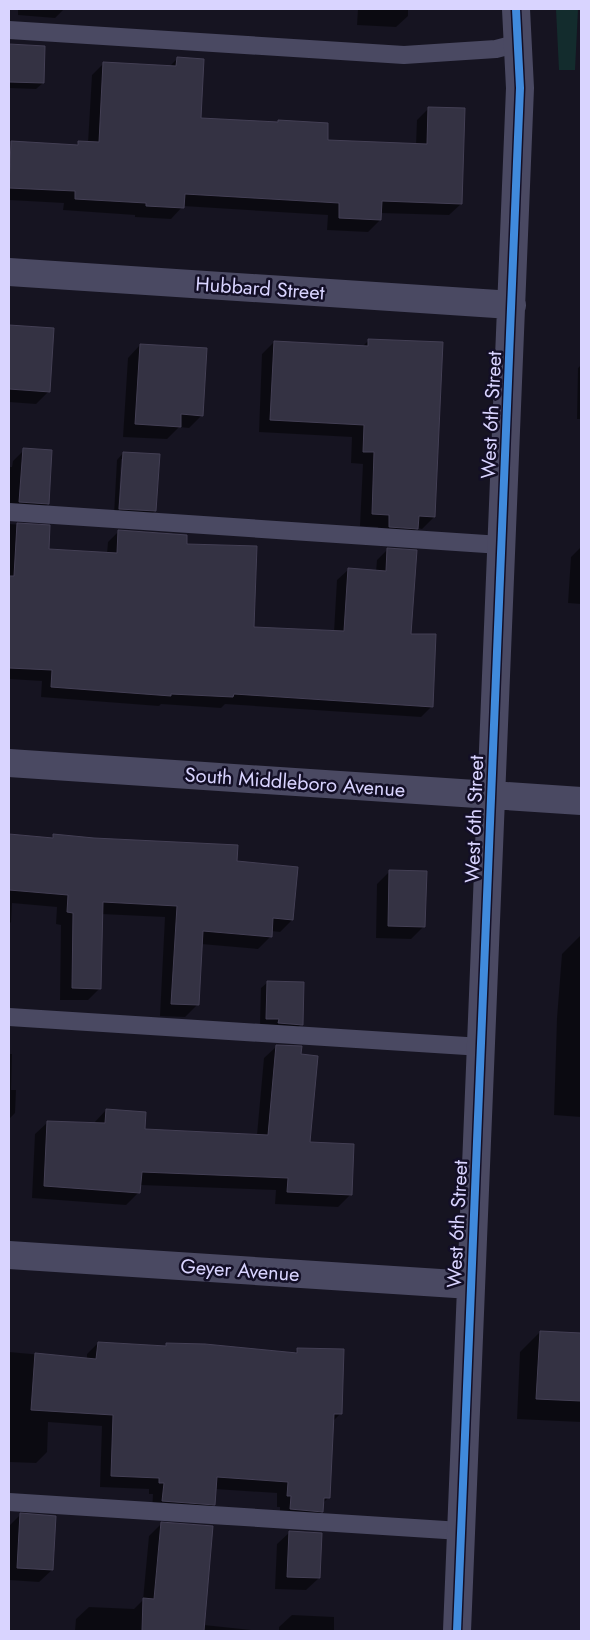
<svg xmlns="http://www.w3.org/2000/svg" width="590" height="1640" viewBox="0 0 590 1640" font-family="Jost,sans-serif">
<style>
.green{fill:#132c2d}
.shadow{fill:#0007;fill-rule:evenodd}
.building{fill:#343243;stroke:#433f54}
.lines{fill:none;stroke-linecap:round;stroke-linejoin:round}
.service{stroke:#4a4962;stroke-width:18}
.minor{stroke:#4a4962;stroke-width:28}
.cycleway-casing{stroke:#130f26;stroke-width:11}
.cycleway{stroke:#408adc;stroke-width:8}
.labels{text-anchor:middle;stroke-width:5;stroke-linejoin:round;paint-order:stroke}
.street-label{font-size:20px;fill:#d9d4ff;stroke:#130f26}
</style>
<rect width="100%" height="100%" fill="#161421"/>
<path class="green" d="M 556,9 L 578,9 L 575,70 L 559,70 Z"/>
<path class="shadow" d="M 18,9 L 64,9 L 55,18 L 18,15 Z
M 135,9 L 164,9 L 162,10 Z
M 358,9 L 408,9 L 408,16 L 396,27 L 357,25 Z
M 9,44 L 44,46 L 43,83 L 36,89 L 9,88 Z
M 177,59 L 199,120 L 326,141 L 416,145 L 417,120 L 429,108 L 461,204 L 449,215 L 380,213 L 380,220 L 368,232 L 327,230 L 328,215 L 183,206 L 171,219 L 135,217 L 135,215 L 63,210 L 64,203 L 9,200 L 9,145 L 12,142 L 75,146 L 79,142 L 88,143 L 92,75 L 104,63 L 169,67 Z
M 9,327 L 52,329 L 49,391 L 36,404 L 9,402 Z
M 369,340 L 434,517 L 422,529 L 417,528 L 405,540 L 377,538 L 378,527 L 360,526 L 363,464 L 351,463 L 352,437 L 259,432 L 262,354 L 274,342 L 362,347 Z
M 140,345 L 202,415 L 189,428 L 179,427 L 167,439 L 123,437 L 128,358 Z
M 581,365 L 581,419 L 577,419 L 578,368 Z
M 24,450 L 48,504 L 37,514 L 9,513 L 9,467 L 12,467 L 13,461 Z
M 123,453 L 155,511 L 149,517 L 114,515 L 117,460 ZM 121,459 L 124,459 L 120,515 L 118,515 Z
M 9,524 L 49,527 L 48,550 L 107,554 L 108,542 L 119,531 L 186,545 L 253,628 L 334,632 L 337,580 L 348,570 L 376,572 L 377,560 L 388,549 L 410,635 L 432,706 L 421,717 L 225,704 L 221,708 L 161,704 L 159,706 L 41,697 L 42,681 L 9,679 Z
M 581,547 L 581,604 L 568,603 L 571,557 Z
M 9,836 L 50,839 L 53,836 L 236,862 L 292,920 L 280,932 L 271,931 L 270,937 L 258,949 L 201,944 L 197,1005 L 185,1017 L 160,1016 L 165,917 L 101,914 L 100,988 L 88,1000 L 60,1000 L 61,925 L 56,924 L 57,907 L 12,903 L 11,922 L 9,924 Z
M 390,871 L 424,926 L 411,939 L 376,938 L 377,884 Z
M 581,935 L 581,1117 L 554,1115 L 557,1018 L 562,954 Z
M 268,982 L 301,1024 L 295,1031 L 272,1029 L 273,1025 L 260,1024 L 261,988 Z
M 277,1046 L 300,1055 L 309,1144 L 351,1194 L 338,1207 L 275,1204 L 276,1190 L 140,1185 L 139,1192 L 126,1205 L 32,1198 L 35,1134 L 48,1122 L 94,1123 L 106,1110 L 144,1131 L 257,1135 L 264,1058 Z
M 9,1054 L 12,1054 L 11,1090 L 16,1090 L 15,1113 L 9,1119 Z
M 540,1332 L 581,1334 L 581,1422 L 517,1419 L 520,1352 Z
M 98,1343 L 163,1347 L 167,1344 L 293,1354 L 298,1349 L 341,1413 L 332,1422 L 329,1497 L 322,1504 L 322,1511 L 311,1522 L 280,1520 L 280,1507 L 277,1507 L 277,1493 L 215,1489 L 214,1504 L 202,1515 L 152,1512 L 153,1494 L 149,1494 L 149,1489 L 100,1487 L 102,1426 L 48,1422 L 47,1452 L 36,1463 L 9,1462 L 9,1352 L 87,1359 L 87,1354 Z
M 20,1515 L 52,1570 L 39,1582 L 9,1580 L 9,1526 Z
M 161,1524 L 204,1625 L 262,1631 L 75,1631 L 76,1619 L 89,1607 L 134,1609 L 143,1600 L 149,1536 Z
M 290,1532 L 319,1578 L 306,1590 L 275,1589 L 277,1544 Z
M 292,1615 L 334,1617 L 334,1631 L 279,1631 L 279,1627 Z"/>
<path class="building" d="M 9,44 L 45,46 L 44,83 L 9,82 Z
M 177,57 L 204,59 L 201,118 L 278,122 L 278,120 L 328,123 L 328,140 L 427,144 L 428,107 L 465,108 L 462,204 L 382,201 L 381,220 L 339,218 L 339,203 L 185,194 L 184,208 L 146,206 L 146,203 L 75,199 L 75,191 L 9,188 L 11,141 L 78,145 L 78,141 L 99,142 L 103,62 L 176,66 Z
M 9,325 L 54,328 L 50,392 L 9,389 Z
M 368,339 L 443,342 L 435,517 L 419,516 L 418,529 L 389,527 L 389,515 L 372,514 L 374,452 L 363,452 L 364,425 L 270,420 L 274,341 L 368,346 Z
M 140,344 L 207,348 L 203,416 L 181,414 L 181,427 L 135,424 Z
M 23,448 L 52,450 L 49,504 L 19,502 Z
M 123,452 L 160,454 L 156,511 L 119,509 Z
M 17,523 L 50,525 L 49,549 L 117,553 L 118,530 L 187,535 L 187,544 L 257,546 L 254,627 L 344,631 L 348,568 L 386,571 L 387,548 L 417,550 L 411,634 L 436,634 L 433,707 L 234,694 L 233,697 L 171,694 L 171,696 L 51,687 L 52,670 L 9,668 L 9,576 L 14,576 Z
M 9,834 L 53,838 L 53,834 L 94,838 L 238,845 L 237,861 L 298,867 L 293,920 L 273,918 L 272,937 L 203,931 L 199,1005 L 171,1004 L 177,906 L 103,902 L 101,989 L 72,988 L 73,913 L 67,912 L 68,895 L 9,890 Z
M 389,870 L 427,871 L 425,927 L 388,926 Z
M 267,981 L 304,982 L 303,1025 L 278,1023 L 279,1019 L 266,1019 Z
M 276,1045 L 302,1046 L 301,1054 L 318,1056 L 310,1142 L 354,1144 L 352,1195 L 287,1192 L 288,1178 L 142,1172 L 140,1193 L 44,1186 L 47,1121 L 105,1123 L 106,1109 L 146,1112 L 145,1129 L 268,1135 Z
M 540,1331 L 581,1333 L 581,1401 L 536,1399 Z
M 98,1342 L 166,1346 L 166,1343 L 205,1344 L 297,1353 L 297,1348 L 344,1349 L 342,1414 L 334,1414 L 330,1498 L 324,1498 L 323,1512 L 290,1509 L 291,1496 L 287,1496 L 288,1482 L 217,1477 L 215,1505 L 162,1501 L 164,1483 L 159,1483 L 159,1478 L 111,1476 L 113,1415 L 31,1410 L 35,1353 L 96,1359 Z
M 20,1513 L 56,1516 L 53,1570 L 17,1568 Z
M 161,1522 L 213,1526 L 204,1631 L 142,1631 L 143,1598 L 154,1599 Z
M 289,1531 L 322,1533 L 320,1578 L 287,1577 Z"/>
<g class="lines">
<path class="service" d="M 9,30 L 404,55 L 496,49 L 519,43
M 9,512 L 501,545
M 9,1017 L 482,1047
M 9,1502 L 461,1531"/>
<path class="minor" d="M 9,272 L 512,305
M 9,763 L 581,801
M 9,1255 L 471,1285
M 457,1631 L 520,88 L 516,9"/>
<g class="cycleway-casing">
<path id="cycleway" d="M 457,1631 L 520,88 L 516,9"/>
</g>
<use href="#cycleway" class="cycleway"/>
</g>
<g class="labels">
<g class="street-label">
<text transform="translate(260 288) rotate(4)" y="7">Hubbard Street</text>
<text transform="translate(491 415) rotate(-87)" y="7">West 6th Street</text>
<text transform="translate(295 782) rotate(4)" y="7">South Middleboro Avenue</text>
<text transform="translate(474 819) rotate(-88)" y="7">West 6th Street</text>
<text transform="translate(457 1224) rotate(-87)" y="7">West 6th Street</text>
<text transform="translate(240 1270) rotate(4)" y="7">Geyer Avenue</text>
</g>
</g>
<rect width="590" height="1640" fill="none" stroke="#d9d4ff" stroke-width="20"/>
</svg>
